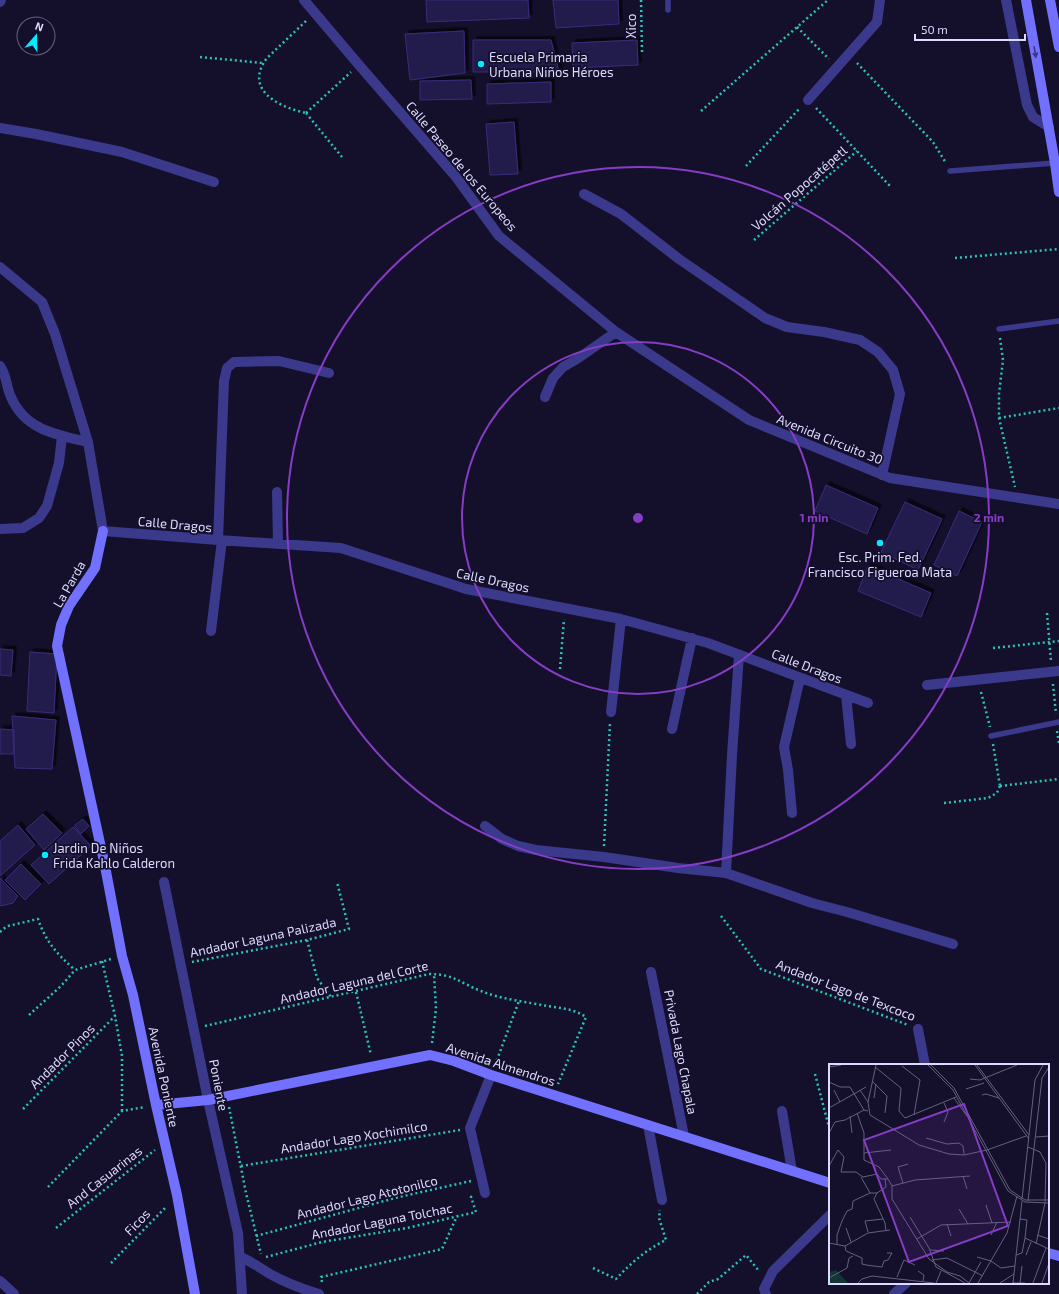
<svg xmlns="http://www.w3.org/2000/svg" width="1059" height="1294" viewBox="0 0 1059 1294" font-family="'Exo 2',sans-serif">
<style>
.building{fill:#241b4d;stroke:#3a2c7a;filter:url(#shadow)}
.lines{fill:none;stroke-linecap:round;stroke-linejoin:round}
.path{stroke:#2bc2b7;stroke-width:2.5;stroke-dasharray:2 3;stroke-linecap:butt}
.lane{stroke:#3b398c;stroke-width:5.5}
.street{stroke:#3b398c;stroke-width:10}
.secondary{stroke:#7271ff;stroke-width:10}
.oneway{fill:#3a3780}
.ring{fill:none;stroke:#853dc5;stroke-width:2}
.poi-dot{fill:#06e9ff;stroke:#14102b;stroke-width:1.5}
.labels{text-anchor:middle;stroke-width:3.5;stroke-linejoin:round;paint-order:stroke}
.street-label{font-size:13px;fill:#dddaff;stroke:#14102b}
.poi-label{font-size:13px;fill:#dddaff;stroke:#14102b;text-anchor:start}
.inset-road{fill:none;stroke:#646180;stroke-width:1}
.view{fill:#853dc5;fill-opacity:0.15;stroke:#853dc5;stroke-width:2}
.inset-edge{fill:none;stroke:#dddaff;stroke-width:2}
.centre{fill:#853dc5;stroke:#14102b;stroke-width:2}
.ring-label{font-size:12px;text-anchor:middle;font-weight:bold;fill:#853dc5;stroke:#14102b;stroke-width:3.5;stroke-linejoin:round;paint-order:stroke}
</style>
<defs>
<filter id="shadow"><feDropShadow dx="3.5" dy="-3.5" stdDeviation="0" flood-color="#0009"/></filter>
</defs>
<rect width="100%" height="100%" fill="#14102b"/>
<path class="building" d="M 426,0 L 528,0 L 529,18 L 427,22 Z
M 553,0 L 618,0 L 619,24 L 556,28 Z
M 464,31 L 465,73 L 410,80 L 405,34 Z
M 473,40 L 551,40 L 559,72 L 473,72 Z
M 637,40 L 638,65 L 573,68 L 572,43 Z
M 471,80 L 472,99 L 420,100 L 420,81 Z
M 551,82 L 551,102 L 487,104 L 487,84 Z
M 514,122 L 518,174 L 490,175 L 486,124 Z
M 826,485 L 878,508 L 867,534 L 815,511 Z
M 905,502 L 942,519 L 918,570 L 881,552 Z
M 959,511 L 982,522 L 957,576 L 934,565 Z
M 868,566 L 931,593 L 921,617 L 858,591 Z
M 0,649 L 13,650 L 11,676 L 0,675 Z
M 30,652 L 57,654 L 54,713 L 27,711 Z
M 12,716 L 56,720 L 52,769 L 15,768 Z
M 0,729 L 14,730 L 14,754 L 0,754 Z
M 43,814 L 62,833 L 44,850 L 26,829 Z
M 83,819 L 89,826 L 81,834 L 74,826 Z
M 18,825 L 35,845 L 0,876 L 0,841 Z
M 73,827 L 91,846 L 49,884 L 31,865 Z
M 21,864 L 41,884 L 25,900 L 5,880 Z
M 0,878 L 18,896 L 13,903 L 1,906 L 0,905 Z"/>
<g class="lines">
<path class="path" d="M 641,0 L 642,52
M 306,21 L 267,58 C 243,90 279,107 306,113
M 797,27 L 829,59
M 200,57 L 263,63
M 857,63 L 933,142 L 946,163
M 816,108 L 890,186
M 701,111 L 828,0
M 306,113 L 351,72
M 306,113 L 342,157
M 746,166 L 800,108
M 754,240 L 857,151
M 955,258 L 1059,249
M 1000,338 L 1003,360 L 999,394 L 999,418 L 1015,487
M 999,418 L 1059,408
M 1047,613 L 1051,661
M 993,648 L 1059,641
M 560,669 L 564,619
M 1053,684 L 1056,714
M 981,692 L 990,727
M 1057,731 L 1059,744
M 993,744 L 1000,786
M 1000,786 L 1059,779
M 944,803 L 988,798 L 997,793 L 1000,786
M 604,846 L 610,723
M 721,916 L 761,969 L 908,1025
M 0,932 L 3,929 L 8,926 L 38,919 C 46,942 57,954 75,970
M 307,940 L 317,978 L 331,997
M 102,961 L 115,1016 L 122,1056 L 122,1111
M 192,962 L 307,940 L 349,929 L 337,882
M 356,992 L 371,1055
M 29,1015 L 61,986 L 75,970 L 111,959
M 205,1026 L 429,974 C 454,974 460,983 481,991 C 500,999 527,1002 547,1006 C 561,1008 574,1009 586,1017 L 558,1084
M 432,1043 L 436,1009 L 434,974
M 495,1065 L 519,1001
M 815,1074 L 830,1131
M 229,1107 L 246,1193 L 261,1254
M 23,1109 L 115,1016
M 241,1166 L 460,1130
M 48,1187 L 122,1111 L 145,1107
M 56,1228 L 155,1150
M 256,1236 L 399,1197 L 471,1181
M 266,1257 L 322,1242 L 407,1228 L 476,1212 L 471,1197 L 475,1196
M 111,1263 L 167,1206
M 593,1268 L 616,1279 C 631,1263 647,1249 666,1240 L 659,1218 L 660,1210
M 322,1282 L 321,1277 L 442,1249 L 457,1216
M 697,1294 L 709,1282 L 718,1279 L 746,1255 L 759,1271"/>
<path class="lane" d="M 668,10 L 668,0
M 950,171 L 1055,163
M 999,329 L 1059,321
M 991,736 L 1059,722"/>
<path class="street" d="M 304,0 L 359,65 L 456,177 L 499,236 L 616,332 L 749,420 L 890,478 L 1059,504
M 1006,0 L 1027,105 L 1033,117 L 1049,127
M 0,2 L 1,0
M 808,100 L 877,22 L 880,0
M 0,128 L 36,134 L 122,152 L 214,182
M 584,194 L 621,214 L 679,259 L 765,318 L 787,327 L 824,332 L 860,340 L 878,352 L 893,370 L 900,394 L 882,475
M 0,267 L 42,302 L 55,334 L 88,442 L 103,531 L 218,540 L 341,548 L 466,589 L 621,619 L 708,643 L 868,703
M 0,366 C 7,375 6,387 11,397 C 25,430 57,435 88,442
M 545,397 L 553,378 L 563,367 L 577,359 L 616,332
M 277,492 L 278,544
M 0,529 L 23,528 L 39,518 L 47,506 L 59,463 L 62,436
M 218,540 L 224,381 L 227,368 L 234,362 L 279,361 L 329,373
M 211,631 L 222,540
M 927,685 L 1059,671
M 846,695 L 851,744
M 611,712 L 621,619
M 672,729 L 692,638
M 792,813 L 788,770 L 784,747 L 800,678
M 485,826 L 502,839 L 518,846 L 536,850 L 604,857 L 678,868 L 726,873 L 812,903 L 847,912 L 953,944
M 726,873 L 732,755 L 739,655
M 164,882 L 208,1100 L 238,1233 L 242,1294
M 651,972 L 684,1136
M 918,1029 L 925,1065
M 782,1111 L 792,1171
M 648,1125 L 662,1200
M 485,1193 L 470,1128 L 491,1075
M 240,1257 C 251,1261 260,1268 270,1274 C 286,1283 302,1289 319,1294
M 0,1281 L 14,1294
M 766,1294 L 764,1289 L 773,1271 L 830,1215
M 894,1294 L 906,1283"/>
<path class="secondary" d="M 1026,0 L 1055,163 L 1059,192
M 1050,0 L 1059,47
M 103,531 L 95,568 L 69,606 L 61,625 L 57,646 L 105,866 L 122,956 L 133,995 L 156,1105 L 177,1195 L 195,1294
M 156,1105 L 208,1100 L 430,1055 L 454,1061 L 491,1075 L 830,1183
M 1048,1253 L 1059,1256"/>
</g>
<defs><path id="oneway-solid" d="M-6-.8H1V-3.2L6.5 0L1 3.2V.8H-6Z"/></defs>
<use class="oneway" href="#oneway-solid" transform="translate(1035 52) rotate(80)"/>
<g class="ring">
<circle cx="638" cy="518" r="176"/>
<circle cx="638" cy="518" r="351"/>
</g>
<g class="poi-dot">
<circle cx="481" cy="64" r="4"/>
<circle cx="880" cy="543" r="4"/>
<circle cx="45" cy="855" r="4"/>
</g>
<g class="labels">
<g class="street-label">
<text transform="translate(631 26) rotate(-90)" y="5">Xico</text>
<text transform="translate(462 166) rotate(50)" y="5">Calle Paseo de los Europeos</text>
<text transform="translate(799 188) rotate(-41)" y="5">Volcán Popocatépetl</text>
<text transform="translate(830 439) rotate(22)" y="5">Avenida Circuito 30</text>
<text transform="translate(175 524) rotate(5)" y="5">Calle Dragos</text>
<text transform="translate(493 580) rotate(12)" y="5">Calle Dragos</text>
<text transform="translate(69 584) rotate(-60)" y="5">La Parda</text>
<text transform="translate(807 666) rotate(21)" y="5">Calle Dragos</text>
<text transform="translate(263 937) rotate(-12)" y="5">Andador Laguna Palizada</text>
<text transform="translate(354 982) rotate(-13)" y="5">Andador Laguna del Corte</text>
<text transform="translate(846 990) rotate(21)" y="5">Andador Lago de Texcoco</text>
<text transform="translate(681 1052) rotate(79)" y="5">Privada Lago Chapala</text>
<text transform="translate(62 1056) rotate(-45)" y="5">Andador Pinos</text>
<text transform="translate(501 1064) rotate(18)" y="5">Avenida Almendros</text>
<text transform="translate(164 1077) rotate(78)" y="5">Avenida Poniente</text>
<text transform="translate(219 1085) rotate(79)" y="5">Poniente</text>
<text transform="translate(354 1137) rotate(-9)" y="5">Andador Lago Xochimilco</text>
<text transform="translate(104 1177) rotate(-38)" y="5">And Casuarinas</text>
<text transform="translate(367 1197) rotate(-14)" y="5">Andador Lago Atotonilco</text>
<text transform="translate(382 1221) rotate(-11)" y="5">Andador Laguna Tolchac</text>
<text transform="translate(137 1222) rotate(-46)" y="5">Ficos</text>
</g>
<g class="poi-label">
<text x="489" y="62">Escuela Primaria<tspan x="489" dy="15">Urbana Niños Héroes</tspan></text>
<text x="880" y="562" text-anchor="middle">Esc. Prim. Fed.<tspan x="880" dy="15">Francisco Figueroa Mata</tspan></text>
<text x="53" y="853">Jardin De Niños<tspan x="53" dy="15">Frida Kahlo Calderon</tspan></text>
</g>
</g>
<g transform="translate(829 1064)">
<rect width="220" height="220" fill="#14102b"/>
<path d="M 7,206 L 19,219 L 0,219 L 0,208 Z" fill="#123534"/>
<path class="inset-road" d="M 47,1 L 39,38 L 41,51 L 90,81 L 120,90 L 135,91 L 158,86 L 197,72M 99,1 L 124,26 L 179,127 L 196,138 L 220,139M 102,1 L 125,24 L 181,126 L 196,136 L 220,136M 146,1 L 200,75M 148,1 L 200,71M 73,2 L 91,16 L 85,51M 0,3 L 12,1M 46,3 L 72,24 L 70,47 L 76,54 L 127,33M 141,15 L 151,16 L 188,1M 43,17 L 58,32 L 56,49M 0,18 L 11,23 L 21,23 L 35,46M 137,25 L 155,19M 5,26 L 11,38M 31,26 L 39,38M 153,31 L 157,30 L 170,34M 45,34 L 47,20M 125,34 L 138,52M 115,39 L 119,48 L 115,58M 0,44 L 37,23M 28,49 L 35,69 L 35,96 L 50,103 L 59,115 L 63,122 L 63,135 L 100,195 L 118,208 L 131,212 L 140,219M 21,52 L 23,69M 6,58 L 16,56 L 35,46 L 39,47M 0,69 L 6,58M 207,73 L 220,72M 97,74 L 118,80 L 130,79 L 134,82 L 135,90M 199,83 L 211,88 L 217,99 L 216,138M 35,89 L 62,86M 0,102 L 9,86 L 15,93 L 12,108 L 27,108 L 34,113 L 48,110 L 52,115 L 59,115M 134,112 L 138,125M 32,113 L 41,129M 56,115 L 57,123 L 48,129 L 45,135 L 56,159 L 57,167M 74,119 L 69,103 L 79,100M 63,122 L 86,116 L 141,112M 193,135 L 206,16 L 214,1M 199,137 L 213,14 L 220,3M 157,141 L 163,159M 130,145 L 139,160M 81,153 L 100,184 L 107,203 L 136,219M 118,160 L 122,172M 17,164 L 22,178M 39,168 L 36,157 L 54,155M 162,171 L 168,158M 208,171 L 220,175M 196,174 L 220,185M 88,175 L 112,161 L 182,158M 0,179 L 16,182 L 39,169 L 61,166M 8,180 L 8,171 L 13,157 L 18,147 L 23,145 L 24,137 L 41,129 L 48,129M 207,180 L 216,139M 16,182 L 17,187 L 33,194 L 33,200 L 37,201 L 53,203 L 55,197 L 59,196 L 63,189 L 58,189M 101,186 L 115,187M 187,191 L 193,189 L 196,174 L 198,156 L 191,155M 197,191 L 202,178M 148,193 L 162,197 L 172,204 L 186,202M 103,196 L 118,194 L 154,212M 89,207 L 95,211 L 94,217M 68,213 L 75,196 L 86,201M 0,214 L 18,204 L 20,194 L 24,192M 29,219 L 33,215 L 43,212 L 105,219M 107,219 L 112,207M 140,219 L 152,198M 149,219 L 178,169 L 188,132M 171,219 L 185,210M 183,219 L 196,219M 184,219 L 193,137M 191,219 L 193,202M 204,219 L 217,184M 213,219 L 220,199"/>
<path class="view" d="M 135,40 L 179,162 L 80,198 L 35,76 Z"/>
<rect width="220" height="220" class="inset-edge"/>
</g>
<circle cx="638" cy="518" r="6" class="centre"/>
<g class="ring-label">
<text x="814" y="522">1 min</text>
<text x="989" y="522">2 min</text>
</g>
<g transform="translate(36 36) rotate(20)"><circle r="19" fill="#14102b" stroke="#646180"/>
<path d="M0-3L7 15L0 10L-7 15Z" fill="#06e9ff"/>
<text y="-6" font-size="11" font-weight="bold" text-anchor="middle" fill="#dddaff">N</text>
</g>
<path d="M915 34v6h110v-6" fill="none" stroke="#dddaff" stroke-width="2"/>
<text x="921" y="34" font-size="12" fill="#dddaff" stroke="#14102b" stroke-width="3" paint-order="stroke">50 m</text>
</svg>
